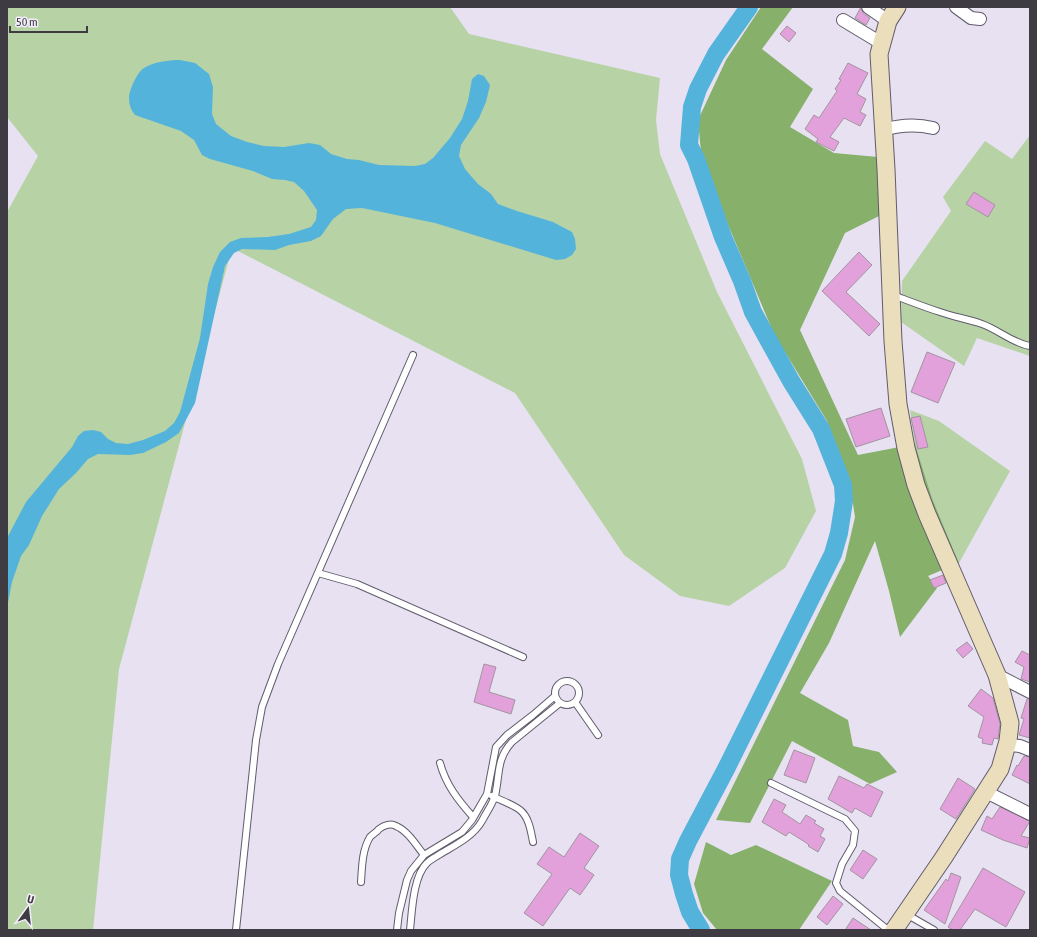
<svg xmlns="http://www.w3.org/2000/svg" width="1037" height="937" viewBox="0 0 1037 937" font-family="'Asap Condensed',sans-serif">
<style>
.green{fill:#b7d3a5}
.forest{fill:#87b06a}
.water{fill:#53b3db}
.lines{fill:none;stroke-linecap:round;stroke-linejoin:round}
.river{stroke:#53b3db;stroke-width:18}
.building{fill:#e2a1da;stroke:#a294a0}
.lane-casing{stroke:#615c6b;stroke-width:8}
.street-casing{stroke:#615c6b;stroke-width:14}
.secondary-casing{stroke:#615c6b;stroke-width:19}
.lane{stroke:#fff;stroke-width:6}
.street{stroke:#fff;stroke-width:12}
.secondary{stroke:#ebdebc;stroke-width:17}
</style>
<rect width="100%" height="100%" fill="#e7e1f2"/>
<path class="green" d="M 7,7 L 450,7 L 469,34 L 660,78 L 656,120 L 660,154 L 717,292 L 802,459 L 816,511 L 785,568 L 729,606 L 680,596 L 624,555 L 515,393 L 232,248 L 119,669 L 93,930 L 7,930 L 7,212 L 38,156 L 7,117 Z
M 1030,135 L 1030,356 L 977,338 L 964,366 L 901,322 L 902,281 L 951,211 L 943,197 L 985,141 L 1012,159 Z
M 910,410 L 939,421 L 1010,471 L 959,563 L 932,498 L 915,444 Z"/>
<path class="forest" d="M 761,7 L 793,7 L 762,49 L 813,89 L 790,127 L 834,153 L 878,157 L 885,213 L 845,233 L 800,330 L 858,455 L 915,444 L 932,498 L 959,563 L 928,576 L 937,588 L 900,637 L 889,591 L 875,541 L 829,643 L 800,693 L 848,720 L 853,746 L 879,752 L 897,772 L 870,784 L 792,741 L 750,823 L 716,820 L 845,560 L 855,517 L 849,478 L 827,421 L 774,334 L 702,163 L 698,120 L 726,60 Z
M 706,842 L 731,855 L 756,845 L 832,881 L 799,930 L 717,930 L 703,913 L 694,884 Z"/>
<path class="water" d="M 180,60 L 195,63 L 209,74 L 213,87 L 212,114 L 216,124 L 231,136 L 247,142 L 264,146 L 284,147 L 309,143 L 320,145 L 331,154 L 347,159 L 359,160 L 379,165 L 415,166 L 425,164 L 433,158 L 450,138 L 462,119 L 468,101 L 472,79 L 478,74 L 484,76 L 490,85 L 486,102 L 479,118 L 461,145 L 459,156 L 465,169 L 478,184 L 491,194 L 498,204 L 517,211 L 553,222 L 572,232 L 575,239 L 576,249 L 572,255 L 565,259 L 556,260 L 435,223 L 362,208 L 346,209 L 333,219 L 321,236 L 311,241 L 289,245 L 275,250 L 242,249 L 234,253 L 225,266 L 195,403 L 179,433 L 166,442 L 143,453 L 130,455 L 98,454 L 88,459 L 76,473 L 59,489 L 42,516 L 29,545 L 21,556 L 12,582 L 7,608 L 7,538 L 26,502 L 72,447 L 78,436 L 84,431 L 93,430 L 101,432 L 108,439 L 116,443 L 128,444 L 143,440 L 165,431 L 174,423 L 180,412 L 200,338 L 208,284 L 213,267 L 220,252 L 230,242 L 241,238 L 268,237 L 289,234 L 311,227 L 316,220 L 317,210 L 304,191 L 294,182 L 285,180 L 272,179 L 253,171 L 210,159 L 202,155 L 194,140 L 181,131 L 135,115 C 131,110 129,105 129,98 C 129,91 137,72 144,68 C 153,62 169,60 180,60 Z"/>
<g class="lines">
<path class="river" d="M 701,930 L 690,912 L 684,894 L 679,875 L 680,859 L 688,841 L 726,769 L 833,554 L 839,533 L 844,501 L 843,485 L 821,429 L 791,381 L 753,312 L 742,281 L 723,237 L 696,159 L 689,145 L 692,107 L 698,89 L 716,54 L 749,7"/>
</g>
<path class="building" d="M 861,7 L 863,13 L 870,18 L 866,25 L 855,18 Z
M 787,26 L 796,33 L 789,42 L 780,34 Z
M 848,63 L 868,73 L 857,94 L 866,99 L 860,112 L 866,115 L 860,126 L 844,118 L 830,137 L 839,142 L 834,151 L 816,142 L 818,139 L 805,129 L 814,115 L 819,118 L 837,91 L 835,89 L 841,80 L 839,79 Z
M 974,192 L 995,205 L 988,217 L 966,204 Z
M 859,252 L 872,265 L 846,292 L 880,324 L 869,336 L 822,291 Z
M 927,352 L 955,363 L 938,403 L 911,392 Z
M 881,408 L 890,436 L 856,447 L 846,419 Z
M 920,416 L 928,447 L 918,449 L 911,418 Z
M 943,575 L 946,583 L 934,588 L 930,580 Z
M 967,642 L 973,649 L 963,658 L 956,650 Z
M 1022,651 L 1030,655 L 1030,682 L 1021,679 L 1024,667 L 1015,662 Z
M 484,664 L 496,667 L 489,692 L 515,700 L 511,714 L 474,702 Z
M 981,689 L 993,698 L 1000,724 L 998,739 L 994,738 L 992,745 L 982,743 L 983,739 L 978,737 L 984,717 L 968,706 Z
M 1027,699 L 1030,699 L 1030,738 L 1019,735 L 1024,719 L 1021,718 Z
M 794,750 L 815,758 L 806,783 L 784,775 Z
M 1024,756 L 1030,757 L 1030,784 L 1012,775 L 1017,765 L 1018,766 Z
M 839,776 L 864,788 L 867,784 L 883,792 L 871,817 L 855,808 L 852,813 L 828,799 Z
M 958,778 L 975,789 L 956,819 L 940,809 Z
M 774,799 L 786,805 L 782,812 L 800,824 L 806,815 L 816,821 L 814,823 L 824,829 L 820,836 L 825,839 L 818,852 L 808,846 L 809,845 L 805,842 L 789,832 L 786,836 L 762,822 Z
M 1000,807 L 1030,821 L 1021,836 L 1030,838 L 1027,848 L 1003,840 L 981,830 L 987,816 L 992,819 Z
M 580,833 L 599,846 L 584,868 L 594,875 L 580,895 L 570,888 L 543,926 L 524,913 L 552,874 L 537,864 L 549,847 L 564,857 Z
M 863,850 L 877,859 L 863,879 L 850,870 Z
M 983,868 L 1025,892 L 1006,927 L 975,909 L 960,930 L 953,930 L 948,927 Z
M 951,873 L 961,877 L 945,924 L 924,910 L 946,879 L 948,881 Z
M 833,896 L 843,904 L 827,925 L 817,917 Z
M 853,918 L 871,930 L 845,930 Z"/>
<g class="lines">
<g class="lane-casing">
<path id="lane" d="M 893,295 C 909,301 924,307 940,312 C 954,317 968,319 982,324 C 999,330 1012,343 1030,346
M 318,573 L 357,584 L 523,657
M555 693a12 12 0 1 1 24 0a12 12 0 1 1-24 0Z
M 575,702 L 598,735
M 440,763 C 446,785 458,800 473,817
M 771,783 L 845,819 L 855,831 L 853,845 L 842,864 L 836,883 L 840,891 L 888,930
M 492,796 C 500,800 514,805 520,810 C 529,817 531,832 533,842
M 361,882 C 362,868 362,850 370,837 C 373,834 377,832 379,829 C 384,825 391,823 396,826 C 408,831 416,845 424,855
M 906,914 L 934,930
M 236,930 L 256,740 L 262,707 L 278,664 L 413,355
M 397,930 L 399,913 L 407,880 L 411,871 L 424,855 L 462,832 L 472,820 L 487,794 L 496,747 L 507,735 L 533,715 L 555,696
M 410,930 C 412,912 413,876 427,863 C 430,860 434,858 437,856 C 453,846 472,838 482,821 C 486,813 492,805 495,796 C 500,775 496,759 512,742 L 560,703"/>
</g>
<g class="street-casing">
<path id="street" d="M 868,7 L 888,21
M 956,7 L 971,18 L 980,19
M 843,20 L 881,43
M 883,130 C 900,125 916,124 933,128
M 997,675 L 1030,692
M 1008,745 L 1020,746 L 1030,750
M 986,792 L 1030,814"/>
</g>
<g class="secondary-casing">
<path id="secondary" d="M 894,930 L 944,857 L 1000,769 L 1008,741 L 1010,723 L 997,675 L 927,514 L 916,485 L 906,448 L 898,404 L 893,341 L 886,169 L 879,54 L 888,21 L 897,7"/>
</g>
<use href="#lane" class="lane"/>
<use href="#street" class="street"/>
<use href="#secondary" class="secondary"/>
</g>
<rect width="1037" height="937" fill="none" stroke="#3e3b42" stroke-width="16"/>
<g transform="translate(28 909) rotate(15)" stroke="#f4eefc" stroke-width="3" paint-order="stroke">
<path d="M0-3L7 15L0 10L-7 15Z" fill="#3e3b42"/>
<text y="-6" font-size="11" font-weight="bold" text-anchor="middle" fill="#3e3b42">U</text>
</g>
<path d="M10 26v6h77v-6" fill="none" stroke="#3e3b42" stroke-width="2"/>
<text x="16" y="26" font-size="12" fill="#3e3b42" stroke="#f4eefc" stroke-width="3" paint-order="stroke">50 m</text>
</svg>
